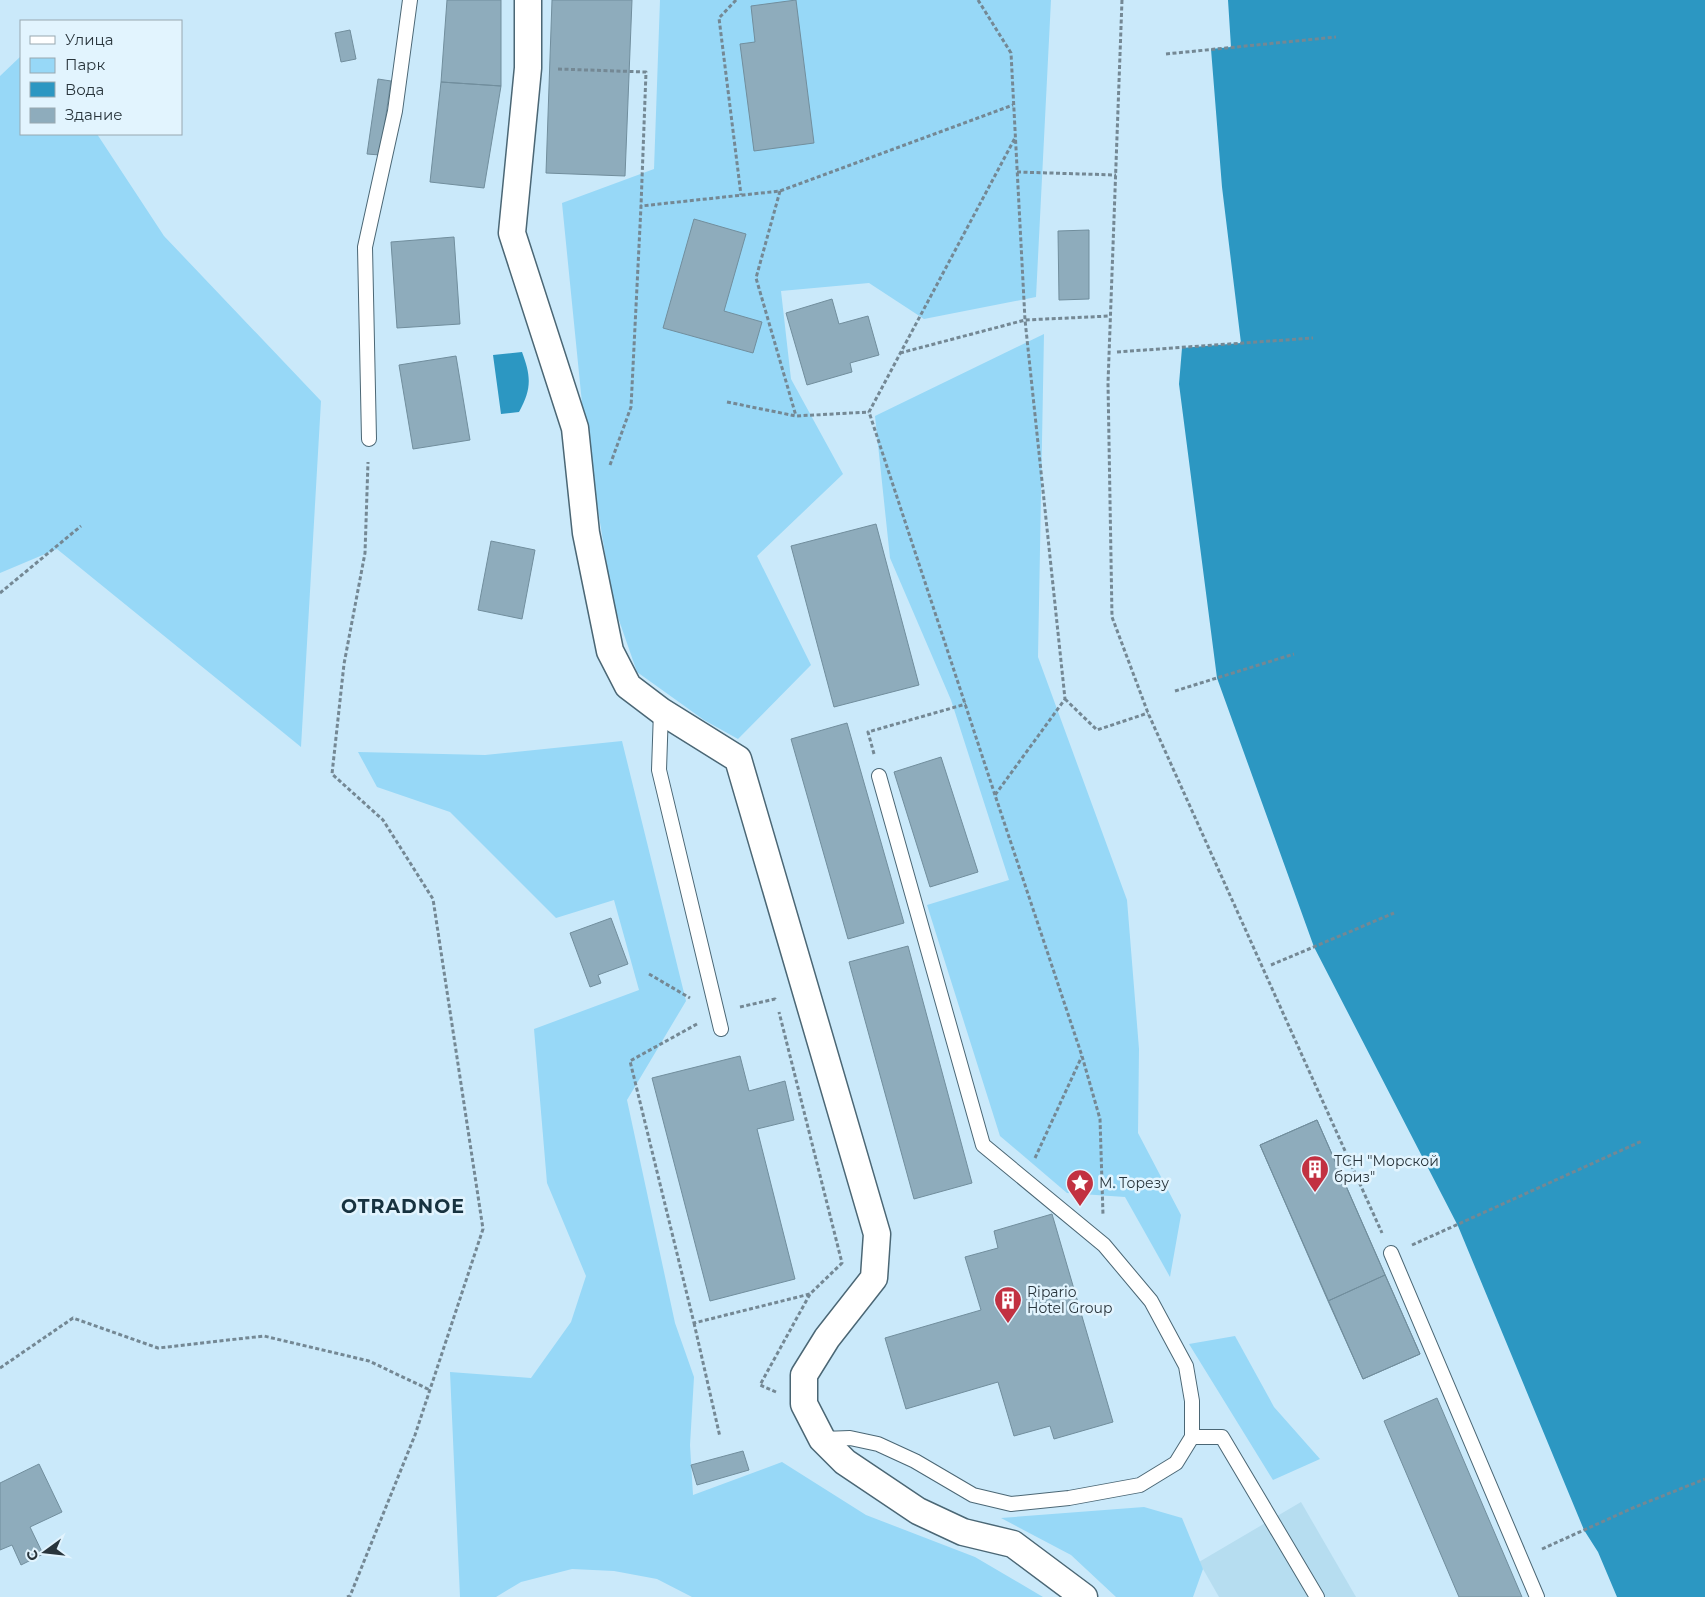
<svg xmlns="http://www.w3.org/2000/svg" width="1705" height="1597" viewBox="0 0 1705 1597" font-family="Montserrat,sans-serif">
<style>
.built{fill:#b6ddf0}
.green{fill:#97d8f7}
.water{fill:#2c97c2}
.building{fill:#8eacbc;stroke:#718e9d}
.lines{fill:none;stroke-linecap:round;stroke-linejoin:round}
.service-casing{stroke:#4b6775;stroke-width:16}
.minor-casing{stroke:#4b6775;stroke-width:29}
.path{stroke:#748894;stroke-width:3;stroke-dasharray:4 2.5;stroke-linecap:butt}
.service{stroke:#fff;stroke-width:14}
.minor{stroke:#fff;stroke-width:26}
.labels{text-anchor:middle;stroke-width:5;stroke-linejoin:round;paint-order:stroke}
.poi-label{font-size:14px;fill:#29353c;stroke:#e2f4fe;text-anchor:start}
.district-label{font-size:19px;font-weight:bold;letter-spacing:1px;fill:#17323f;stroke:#e2f4fe}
</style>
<rect width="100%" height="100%" fill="#cae9fa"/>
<path class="built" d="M 1301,1502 L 1356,1597 L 1219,1597 L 1199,1562 Z"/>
<path class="green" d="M 660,0 L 1051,0 L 1036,297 L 924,319 L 869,283 L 781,291 L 791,379 L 843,474 L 757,556 L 811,665 L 738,739 L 704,720 L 637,672 L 613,603 L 584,423 L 562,203 L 654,169 Z
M 21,56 L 21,134 L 97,134 L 164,236 L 321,401 L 301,747 L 57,549 L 0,573 L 0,76 Z
M 1044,334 L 1038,657 L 1127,900 L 1139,1049 L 1138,1133 L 1181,1215 L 1170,1277 L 1125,1197 L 1067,1193 L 1000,1136 L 927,905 L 1009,880 L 951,700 L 890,558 L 875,416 Z
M 622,741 L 686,1001 L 627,1100 L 675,1323 L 694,1377 L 690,1445 L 693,1495 L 782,1462 L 866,1515 L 975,1557 L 1043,1597 L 692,1597 L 657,1579 L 614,1571 L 572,1569 L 521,1582 L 496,1597 L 460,1597 L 450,1372 L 531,1378 L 571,1322 L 586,1276 L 547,1183 L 534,1029 L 639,990 L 614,900 L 556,918 L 450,812 L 377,787 L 358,752 L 485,755 Z
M 1235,1336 L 1274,1407 L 1320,1459 L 1273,1480 L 1189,1344 Z
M 1144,1507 L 1182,1518 L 1203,1569 L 1193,1597 L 1116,1597 L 1071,1555 L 1001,1518 Z"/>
<path class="water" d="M 1228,0 L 1705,0 L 1705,1597 L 1617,1597 L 1598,1552 L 1584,1530 L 1458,1226 L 1314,947 L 1217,678 L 1179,384 L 1182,348 L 1241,343 L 1222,187 L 1211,49 L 1231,47 Z
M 522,352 C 531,376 532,389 519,412 L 501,414 L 493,355 Z"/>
<path class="building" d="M 447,0 L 501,0 L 501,86 L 441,82 Z
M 552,0 L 632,0 L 625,176 L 546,173 Z
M 796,0 L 814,143 L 754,151 L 740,44 L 755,42 L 751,6 Z
M 350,30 L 356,59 L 341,62 L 335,33 Z
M 378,79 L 391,81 L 380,155 L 367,154 Z
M 441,82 L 501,86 L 484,188 L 430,182 Z
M 694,219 L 746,234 L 724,311 L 762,322 L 753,353 L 663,328 Z
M 1089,230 L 1089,299 L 1059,300 L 1058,231 Z
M 454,237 L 460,324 L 397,328 L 391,242 Z
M 832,299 L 839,324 L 868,316 L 879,355 L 850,363 L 852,372 L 807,385 L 786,313 Z
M 456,356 L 470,440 L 413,449 L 399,365 Z
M 876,524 L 919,685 L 834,707 L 791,546 Z
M 491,541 L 535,550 L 522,619 L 478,610 Z
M 847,723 L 904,923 L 848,939 L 791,739 Z
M 941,757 L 978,872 L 930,887 L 894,772 Z
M 611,918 L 628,964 L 598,975 L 601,983 L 590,987 L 570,933 Z
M 908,946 L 972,1183 L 914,1199 L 849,962 Z
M 740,1056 L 749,1091 L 785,1081 L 794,1120 L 757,1129 L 795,1279 L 710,1301 L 652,1078 Z
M 1317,1120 L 1385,1275 L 1328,1301 L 1260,1145 Z
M 1317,1120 L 1420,1354 L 1363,1379 L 1260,1145 Z
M 1052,1214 L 1113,1422 L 1054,1439 L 1050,1426 L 1014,1436 L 998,1382 L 906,1409 L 885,1338 L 981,1310 L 965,1257 L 998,1248 L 994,1231 Z
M 1385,1275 L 1420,1354 L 1363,1379 L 1328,1301 Z
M 1437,1398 L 1522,1597 L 1459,1597 L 1384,1421 Z
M 743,1451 L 749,1470 L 697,1485 L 691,1465 Z
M 39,1464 L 62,1512 L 30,1527 L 43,1554 L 21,1565 L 12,1545 L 0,1550 L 0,1483 Z"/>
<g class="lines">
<g class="service-casing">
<path id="service" d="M 369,439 L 365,247 L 395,111 L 410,0
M 661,711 L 659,770 L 721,1029
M 1391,1253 L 1537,1597
M 1192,1437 L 1222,1437 L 1317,1597
M 823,1439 L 850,1438 L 878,1444 L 915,1461 L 973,1495 L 1011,1504 L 1069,1498 L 1140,1485 L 1176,1463 L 1192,1437 L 1192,1401 L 1186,1366 L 1151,1301 L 1104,1245 L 983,1145 L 879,776"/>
</g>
<g class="minor-casing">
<path id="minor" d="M 528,0 L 528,68 L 512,233 L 575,428 L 586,533 L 610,651 L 628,686 L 661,711 L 738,759 L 877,1234 L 874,1278 L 827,1338 L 804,1375 L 804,1404 L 822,1439 L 845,1462 L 918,1511 L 963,1532 L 1013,1544 L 1084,1597"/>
</g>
<path class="path" d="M 736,0 L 719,18 L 741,195
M 978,0 L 1011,53 L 1025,320 L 1065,699 L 995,795 L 1082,1056 L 1100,1119 L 1103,1215
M 1122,0 L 1108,383 L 1112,617 L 1148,713 L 1382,1233
M 1166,54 L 1336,37
M 558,69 L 646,72 L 641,206
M 1017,172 L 1116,175
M 780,191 L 756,278 L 796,416
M 1117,352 L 1313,338
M 900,353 L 1025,320 L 1110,316
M 727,402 L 796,416 L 869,412
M 610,465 L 631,407 L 641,206 L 780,191 L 1013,105
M 0,593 L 81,526
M 1175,691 L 1294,654
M 1065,699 L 1097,730 L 1148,713
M 874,754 L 868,732 L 966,704
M 995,795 L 869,412 L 1015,138
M 1271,965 L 1394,913
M 649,974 L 690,998
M 740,1007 L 775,999 L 776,1001
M 697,1024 L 630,1061 L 694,1323 L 810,1294
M 1035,1158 L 1082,1056
M 1412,1245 L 1642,1141
M 694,1323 L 720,1437
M 0,1368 L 73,1318 L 158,1348 L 264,1336 L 369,1361 L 430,1390
M 776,1392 L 760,1385 L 810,1294 L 842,1263 L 779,1012
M 1542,1549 L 1635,1507 L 1705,1479
M 347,1597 L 350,1596 L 415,1435 L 483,1229 L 433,899 L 383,820 L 332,774 L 344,664 L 365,553 L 368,462"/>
<use href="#service" class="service"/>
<use href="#minor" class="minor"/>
</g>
<defs>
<g id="building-pin" transform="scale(1.4375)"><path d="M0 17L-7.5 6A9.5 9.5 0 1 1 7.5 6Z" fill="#c23141" stroke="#e2f4fe"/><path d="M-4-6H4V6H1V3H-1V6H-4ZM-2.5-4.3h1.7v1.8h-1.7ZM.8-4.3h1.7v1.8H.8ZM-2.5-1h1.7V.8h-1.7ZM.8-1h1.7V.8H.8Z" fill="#fff"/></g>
<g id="sight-pin" transform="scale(1.4375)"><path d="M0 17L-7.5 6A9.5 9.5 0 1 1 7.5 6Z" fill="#c23141" stroke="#e2f4fe"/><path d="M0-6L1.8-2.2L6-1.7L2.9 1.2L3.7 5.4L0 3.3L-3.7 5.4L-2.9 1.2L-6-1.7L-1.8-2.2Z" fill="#fff"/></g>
</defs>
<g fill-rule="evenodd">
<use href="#building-pin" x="1315" y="1169"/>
<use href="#sight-pin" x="1080" y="1183"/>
<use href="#building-pin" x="1008" y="1300"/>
</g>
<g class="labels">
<g class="poi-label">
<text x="1334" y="1166">ТСН "Морской<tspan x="1334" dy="16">бриз"</tspan></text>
<text x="1099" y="1188">М. Торезу</text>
<text x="1027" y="1297">Ripario<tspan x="1027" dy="16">Hotel Group</tspan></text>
</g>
<g class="district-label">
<text x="403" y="1213">OTRADNOE</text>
</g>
</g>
<rect x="20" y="20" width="162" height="115" fill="#e2f4fe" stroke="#98a8b0"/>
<rect x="30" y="36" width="25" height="8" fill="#ffffff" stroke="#98a8b0"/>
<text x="65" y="45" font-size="15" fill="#29353c">Улица</text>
<rect x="30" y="58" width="25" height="15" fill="#97d8f7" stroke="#98a8b0"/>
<text x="65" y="70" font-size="15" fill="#29353c">Парк</text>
<rect x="30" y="82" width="25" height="15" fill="#2c97c2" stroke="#98a8b0"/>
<text x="65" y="95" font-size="15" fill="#29353c">Вода</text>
<rect x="30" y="108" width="25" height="15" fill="#8eacbc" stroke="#98a8b0"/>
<text x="65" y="120" font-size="15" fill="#29353c">Здание</text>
<g transform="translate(45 1552) rotate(255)" stroke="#e2f4fe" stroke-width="4" paint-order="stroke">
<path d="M0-4L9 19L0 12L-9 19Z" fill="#29353c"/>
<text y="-8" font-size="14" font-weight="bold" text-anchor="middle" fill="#29353c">С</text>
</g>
</svg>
